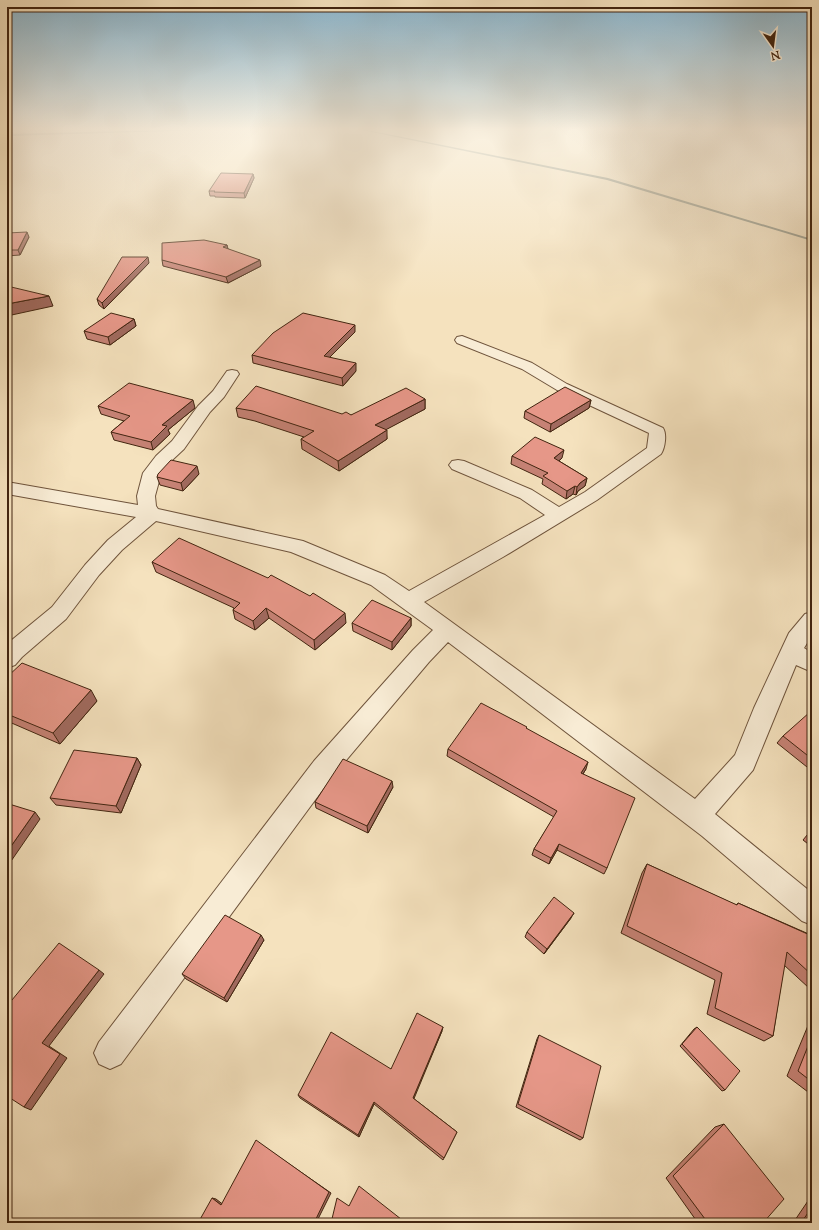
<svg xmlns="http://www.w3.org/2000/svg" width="819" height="1230" viewBox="0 0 819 1230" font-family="'Sorts Mill Goudy',serif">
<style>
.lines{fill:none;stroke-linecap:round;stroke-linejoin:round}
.stream{fill:#788072;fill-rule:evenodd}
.street-casing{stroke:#6f543c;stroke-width:2}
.street{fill:#f8ecd5;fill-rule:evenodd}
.wall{fill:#c68275;stroke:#422510}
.shaded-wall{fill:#a16a5f;stroke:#422510}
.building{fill:#e69788;stroke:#422510}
</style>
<rect width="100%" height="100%" fill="#f5e2be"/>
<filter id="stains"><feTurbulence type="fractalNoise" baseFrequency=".005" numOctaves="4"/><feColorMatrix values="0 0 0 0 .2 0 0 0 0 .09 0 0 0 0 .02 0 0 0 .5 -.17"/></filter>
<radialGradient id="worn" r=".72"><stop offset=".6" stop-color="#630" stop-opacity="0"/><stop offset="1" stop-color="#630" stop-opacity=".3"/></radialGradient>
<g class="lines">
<path class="stream" d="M 243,128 L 274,128 L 7,136 L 7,134 Z
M 352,128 L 357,128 L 608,178 L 812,239 L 812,241 L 607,180 Z"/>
<g class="street-casing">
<path id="street" d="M 462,336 L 532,363 L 567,384 L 663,428 C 667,434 665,448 661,454 L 597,500 L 503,557 L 424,602 L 695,799 L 735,755 L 754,708 L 789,633 L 805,614 L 812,612 L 812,635 L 804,648 L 812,653 L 812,672 L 796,665 L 753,770 L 715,814 L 812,893 L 812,925 L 802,921 L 702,836 L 448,642 L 429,662 L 332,777 L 121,1064 L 110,1069 L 99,1064 L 94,1053 L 99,1042 L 314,761 L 413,650 L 433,630 L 371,585 L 291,552 L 156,521 L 122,550 L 99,575 L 66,619 L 22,657 L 15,665 L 7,668 L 7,644 L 52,607 L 85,565 L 108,540 L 136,517 L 7,494 L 7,482 L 138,505 L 137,496 L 143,473 L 156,456 L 172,441 L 198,406 L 213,391 L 227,371 L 232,370 L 237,371 L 239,374 L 224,397 L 210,412 L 184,449 L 168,464 L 161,474 L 155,496 L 156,506 L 158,509 L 303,541 L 385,575 L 409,591 L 545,515 L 520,498 L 452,469 L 449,465 L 452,461 L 458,460 L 464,461 L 532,490 L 559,507 L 585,492 L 647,448 L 649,433 L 557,390 L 522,369 L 457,343 L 455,340 L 457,337 Z"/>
</g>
<use href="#street" class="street"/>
</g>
<path class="wall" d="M 253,174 L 254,178 L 245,198 L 215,197 L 215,196 L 210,196 L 209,191 Z
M 7,233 L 29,237 L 20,255 L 7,256 Z
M 227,245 L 228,249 L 261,266 L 228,283 L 163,266 L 162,260 Z
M 149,263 L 104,309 L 99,305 L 97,299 Z
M 134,319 L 136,326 L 110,345 L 87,339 L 84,331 Z
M 355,332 L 330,357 L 356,371 L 343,386 L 253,363 L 252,355 Z
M 425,399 L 425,409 L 386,429 L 387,439 L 339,471 L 302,449 L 301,439 L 304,437 L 255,421 L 238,417 L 236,408 L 351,415 Z
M 591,400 L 589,408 L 550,432 L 524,418 L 525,411 Z
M 98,406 L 195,408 L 168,430 L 170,434 L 153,450 L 114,440 L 111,432 L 124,421 L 101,414 Z
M 512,456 L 562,458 L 559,461 L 587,478 L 585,486 L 578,491 L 576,495 L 573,494 L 566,499 L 542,484 L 543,479 L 511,464 Z
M 199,474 L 183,491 L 160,485 L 157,477 Z
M 152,562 L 346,623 L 315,650 L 269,618 L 255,630 L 235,619 L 233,610 L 234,608 L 156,572 Z
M 411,618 L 411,626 L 392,650 L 353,631 L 352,623 Z
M 7,677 L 97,701 L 60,744 L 7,721 Z
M 812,713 L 812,771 L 777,743 L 783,736 Z
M 527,729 L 586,769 L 583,774 L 607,868 L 604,874 L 557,850 L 549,864 L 532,855 L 534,849 L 554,817 L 447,756 L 448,749 Z
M 137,758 L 141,765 L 121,813 L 56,805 L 50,798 Z
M 393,787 L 368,833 L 316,808 L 315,802 Z
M 812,829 L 812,847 L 803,840 Z
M 647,864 L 736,905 L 738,903 L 811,935 L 812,934 L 812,987 L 809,988 L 784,965 L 773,1036 L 764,1041 L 707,1014 L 715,980 L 621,933 L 642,873 Z
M 571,918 L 544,954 L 525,937 L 527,932 Z
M 264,940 L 227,1002 L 186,979 L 182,974 Z
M 812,1016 L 812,1095 L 787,1076 Z
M 697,1027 L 725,1090 L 722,1091 L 680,1046 L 694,1029 Z
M 442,1031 L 413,1098 L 457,1132 L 443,1160 L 374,1104 L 359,1137 L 300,1098 L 298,1095 L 391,1069 Z
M 539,1035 L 583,1138 L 580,1140 L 516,1107 L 537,1039 Z
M 724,1124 L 763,1223 L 698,1223 L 666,1178 L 715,1127 Z
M 812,1195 L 812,1223 L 793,1223 Z"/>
<path class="shaded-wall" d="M 253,174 L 254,178 L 245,198 L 244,193 Z
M 27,232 L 29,237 L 20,255 L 18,250 Z
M 227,245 L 228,251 L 223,247 Z
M 148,257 L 149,263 L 104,309 L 102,303 Z
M 260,260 L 261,266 L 228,283 L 226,277 Z
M 49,296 L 53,306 L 7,316 L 7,304 Z
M 134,319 L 136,326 L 110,345 L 108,337 Z
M 355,325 L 355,332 L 324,363 L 324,356 Z
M 356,363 L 356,371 L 343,386 L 342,378 Z
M 425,399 L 425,409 L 376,435 L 375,425 Z
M 193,400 L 195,408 L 168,430 L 170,434 L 153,450 L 151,442 L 162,425 Z
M 591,400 L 589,408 L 550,432 L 551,424 Z
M 387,430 L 387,439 L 339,471 L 338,461 Z
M 564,450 L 562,458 L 553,466 L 554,458 Z
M 197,466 L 199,474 L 183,491 L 181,483 Z
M 587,478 L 585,486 L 578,491 L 576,495 L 577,487 L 580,483 Z
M 575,486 L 573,494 L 566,499 L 567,491 Z
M 266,608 L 269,618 L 255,630 L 253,621 Z
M 345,613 L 346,623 L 315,650 L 314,640 Z
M 411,618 L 411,626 L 392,650 L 392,642 Z
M 91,690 L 97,701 L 60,744 L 53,733 Z
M 137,758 L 141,765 L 121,813 L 116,806 Z
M 588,762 L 586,769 L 579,780 L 581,773 Z
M 392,781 L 393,787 L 368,833 L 367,826 Z
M 35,812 L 40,819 L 7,867 L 7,852 Z
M 559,844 L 557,850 L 549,864 L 551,858 Z
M 574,913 L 571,918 L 544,954 L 547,949 Z
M 261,935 L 264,940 L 227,1002 L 224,998 Z
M 99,970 L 104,974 L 49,1046 L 67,1058 L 31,1110 L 24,1107 L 42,1043 Z
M 443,1027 L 442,1031 L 413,1101 L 413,1098 Z
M 374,1102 L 374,1104 L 359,1137 L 358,1135 Z
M 259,1143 L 331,1193 L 316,1223 L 314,1223 Z
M 212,1198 L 216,1199 L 225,1206 L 221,1205 Z"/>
<path class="building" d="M 221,173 L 253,174 L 244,193 L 214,192 L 215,191 L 209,191 Z
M 27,232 L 18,250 L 7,250 L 7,233 Z
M 204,240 L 227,245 L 223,247 L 260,260 L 226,277 L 162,260 L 162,243 Z
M 122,257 L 148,257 L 102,303 L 97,299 Z
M 7,286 L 49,296 L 7,304 Z
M 111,313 L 134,319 L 108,337 L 84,331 Z
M 303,313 L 355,325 L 324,356 L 356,363 L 342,378 L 252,355 L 273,333 Z
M 129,383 L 193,400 L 162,425 L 167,426 L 151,442 L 111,432 L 130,416 L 98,406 Z
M 256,386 L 342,414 L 346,412 L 351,415 L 406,388 L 425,399 L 375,425 L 387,430 L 338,461 L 301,439 L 314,431 L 253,411 L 236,408 Z
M 565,387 L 591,400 L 551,424 L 525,411 Z
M 535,437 L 564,450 L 554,458 L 587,478 L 580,483 L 577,487 L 575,486 L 567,491 L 543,476 L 548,473 L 512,456 Z
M 171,460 L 197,466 L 181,483 L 157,477 L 158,474 Z
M 179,538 L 268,578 L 271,575 L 310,596 L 313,593 L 345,613 L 314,640 L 266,608 L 253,621 L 233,610 L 240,603 L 152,562 Z
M 372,600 L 411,618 L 392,642 L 352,623 Z
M 22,663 L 91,690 L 53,733 L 7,714 L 7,677 Z
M 481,703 L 527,727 L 526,728 L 588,762 L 581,773 L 635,798 L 607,868 L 559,844 L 551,858 L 534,849 L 557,811 L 448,749 Z
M 810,712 L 812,713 L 812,759 L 783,736 Z
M 74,750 L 137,758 L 116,806 L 50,798 Z
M 343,759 L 392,781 L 367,826 L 315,802 Z
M 9,804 L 35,812 L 7,852 L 7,807 Z
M 812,831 L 812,836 L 809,834 Z
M 647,864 L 737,905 L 738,903 L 812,936 L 812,975 L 787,952 L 773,1036 L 715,1008 L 722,973 L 627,926 Z
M 554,897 L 574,913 L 547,949 L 527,932 Z
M 225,915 L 261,935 L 224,998 L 182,974 Z
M 59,943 L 99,970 L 42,1043 L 60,1054 L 24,1107 L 7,1096 L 7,1006 Z
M 417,1013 L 443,1027 L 413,1098 L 457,1132 L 444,1158 L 374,1102 L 358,1135 L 298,1095 L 331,1032 L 391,1069 Z
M 697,1027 L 740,1071 L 725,1090 L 682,1044 Z
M 539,1035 L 601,1066 L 583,1138 L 518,1104 Z
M 812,1036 L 812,1082 L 798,1071 Z
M 724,1124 L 784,1199 L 763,1223 L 708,1223 L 673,1176 Z
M 256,1140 L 329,1192 L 314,1223 L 198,1223 L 212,1198 L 221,1205 Z
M 359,1186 L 406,1223 L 331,1223 L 337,1198 L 349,1206 Z
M 812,1207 L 812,1223 L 801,1223 Z"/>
<linearGradient id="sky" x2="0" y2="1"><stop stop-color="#89b8d3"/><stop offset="0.43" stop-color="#faf2e2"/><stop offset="1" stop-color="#faf2e2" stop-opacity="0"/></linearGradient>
<rect width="819" height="300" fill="url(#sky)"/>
<rect width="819" height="1230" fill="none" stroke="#f5e2be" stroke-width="24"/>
<rect x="8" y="8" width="803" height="1214" fill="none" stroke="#422510" stroke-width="2"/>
<rect x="12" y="12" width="795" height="1206" fill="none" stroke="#422510"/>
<g transform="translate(773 46) rotate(166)" stroke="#f8ecd5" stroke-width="3" paint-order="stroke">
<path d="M0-3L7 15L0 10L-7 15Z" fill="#422510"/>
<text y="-6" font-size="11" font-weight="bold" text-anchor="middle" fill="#422510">N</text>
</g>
<rect width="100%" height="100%" filter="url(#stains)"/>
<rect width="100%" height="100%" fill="url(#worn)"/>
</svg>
